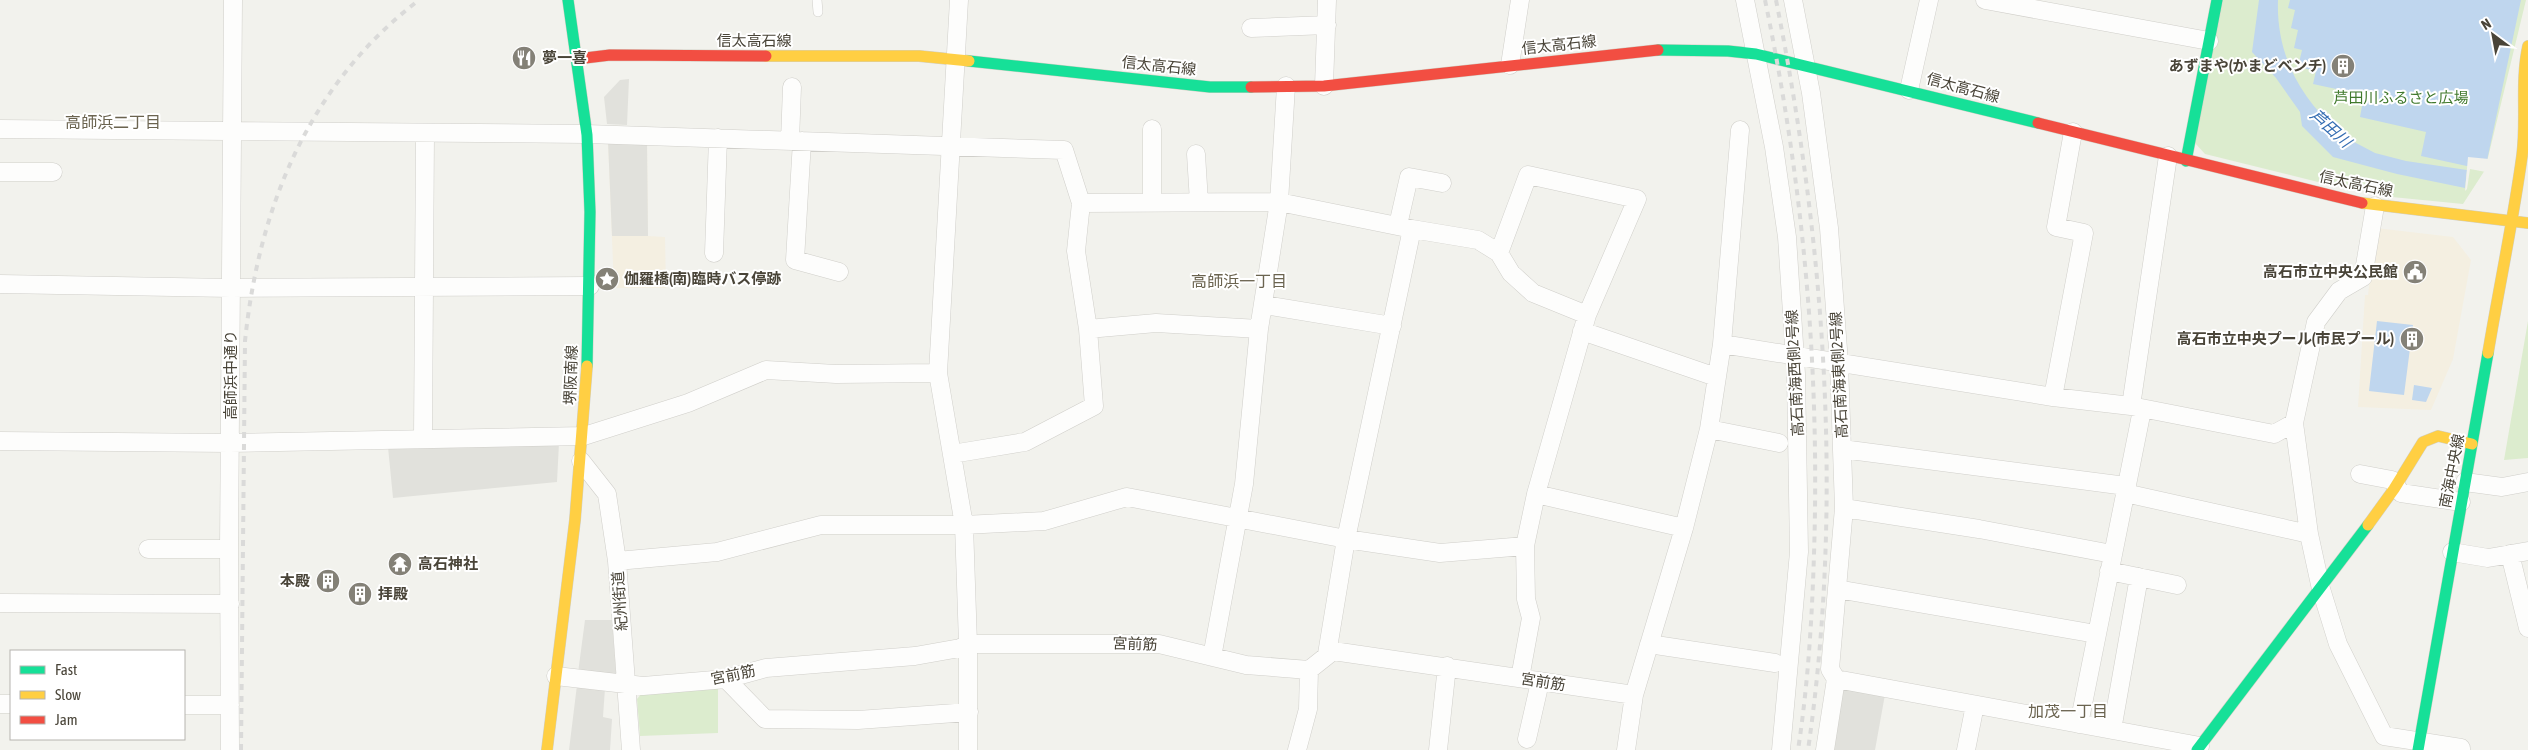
<svg xmlns="http://www.w3.org/2000/svg" width="2528" height="750" viewBox="0 0 2528 750" font-family="'Asap Condensed','Noto Sans JP',sans-serif">
<style>
.commercial{fill:#f4efe1}
.green{fill:#dcecce}
.parking{fill:#e1e1dc}
.water{fill:#bfd6ee}
.pier{fill:#f2f2ed}
.lines{fill:none;stroke-linecap:round;stroke-linejoin:round}
.lane-casing{stroke:#d0cfca;stroke-width:10}
.street-casing{stroke:#d0cfca;stroke-width:19}
.fast-casing{stroke:#d1cfc4;stroke-width:12}
.slow-casing{stroke:#d1cfc4;stroke-width:12}
.jam-casing{stroke:#d1cfc4;stroke-width:12}
.lane{stroke:#fdfdfc;stroke-width:9}
.street{stroke:#fdfdfc;stroke-width:18}
.fast{stroke:#16e098;stroke-width:11}
.slow{stroke:#ffcf43;stroke-width:11}
.jam{stroke:#f24e42;stroke-width:11}
.rail{stroke:#dadad9;stroke-width:4;stroke-dasharray:6 6;stroke-linecap:butt}
.labels{text-anchor:middle;stroke-width:4;stroke-linejoin:round;paint-order:stroke}
.street-label{font-size:15px;fill:#494438;stroke:#fff}
.poi-label{font-size:15px;font-weight:bold;fill:#494438;stroke:#fff;text-anchor:start}
.park-label{font-size:15px;fill:#40792c;stroke:#fff}
.neighbourhood-label{font-size:16px;fill:#6b6450;stroke:#fff}
.water-label{font-size:16px;font-style:italic;fill:#346db2;stroke:#fff}
</style>
<rect width="100%" height="100%" fill="#f2f2ed"/>
<path class="commercial" d="M 608,141 L 647,142 L 648,236 L 665,237 L 666,288 L 614,288 Z
M 2376,228 L 2453,237 L 2471,260 L 2453,359 L 2431,410 L 2358,407 L 2365,295 L 2368,295 Z"/>
<path class="green" d="M 2223,0 L 2526,0 L 2485,170 L 2463,204 L 2392,197 L 2322,183 L 2205,154 L 2195,143 Z
M 2528,321 L 2528,458 L 2504,460 Z
M 718,687 L 718,733 L 640,736 L 637,699 L 643,692 Z"/>
<path class="parking" d="M 629,79 L 627,125 L 607,124 L 604,97 L 620,80 Z
M 608,141 L 647,142 L 648,236 L 612,236 Z
M 559,443 L 557,482 L 393,498 L 388,447 Z
M 585,620 L 612,620 L 616,675 L 578,673 Z
M 1836,679 L 1886,689 L 1875,750 L 1827,750 Z
M 577,685 L 605,688 L 603,717 L 612,719 L 610,750 L 569,750 Z"/>
<path class="water" d="M 2259,0 L 2278,0 C 2276,52 2299,98 2338,130 L 2339,134 L 2375,153 L 2406,161 L 2467,170 L 2465,188 L 2397,174 L 2333,157 L 2302,126 L 2300,112 L 2276,78 L 2252,52 Z
M 2290,0 L 2521,0 L 2485,170 L 2421,156 L 2426,132 L 2360,117 L 2364,95 L 2313,84 L 2316,71 L 2298,67 L 2302,50 L 2294,48 L 2298,30 L 2291,28 L 2295,10 L 2288,8 Z
M 2377,321 L 2413,325 L 2404,395 L 2369,391 Z
M 2414,385 L 2432,388 L 2426,402 L 2412,400 Z"/>
<path class="pier" d="M 2468,157 L 2489,159 L 2486,172 L 2470,169 L 2467,189 L 2465,191 Z"/>
<g class="lines">
<g class="lane-casing">
<path id="lane" d="M 817,0 L 818,12"/>
</g>
<g class="street-casing">
<path id="street" d="M 959,0 L 938,373 L 964,525 L 968,644 L 968,750
M 1745,0 L 1774,147 L 1787,237 L 1796,374 L 1799,552 L 1781,750
M 1793,0 L 1811,93 L 1829,228 L 1839,363 L 1844,508 L 1830,669 L 1836,679 L 1825,750
M 1985,0 L 2209,41
M 1251,28 L 1327,25
M 1510,65 L 1520,0
M 1324,86 L 1327,0
M 1909,90 L 1929,0
M 0,129 L 587,134 L 1064,150 L 1081,203 L 1076,251 L 1088,329 L 1094,406 L 1025,442 L 952,454
M 790,141 L 792,87
M 802,141 L 795,260 L 839,272
M 1196,154 L 1199,202
M 0,172 L 53,172
M 1152,202 L 1152,129
M 1081,203 L 1279,202 L 1412,229 L 1478,240 L 1499,253 L 1511,273 L 1533,293 L 1587,315
M 2375,206 L 2363,277 L 2339,291 L 2316,322 L 2294,423 L 2309,534 L 2321,589 L 2338,644 L 2384,736 L 2461,748 L 2461,750
M 1398,225 L 1409,177 L 1442,183
M 714,253 L 718,138
M 1499,253 L 1528,175 L 1637,199 L 1587,315 L 1536,494 L 1525,546 L 1526,599 L 1531,618 L 1520,678
M 0,284 L 231,288 L 590,286
M 1264,305 L 1392,326
M 1088,329 L 1156,323 L 1259,329
M 1582,331 L 1716,377
M 1722,344 L 2053,397 L 2131,406 L 2274,434 L 2294,423
M 2053,397 L 2084,233 L 2056,227 L 2073,132
M 2131,406 L 2168,156
M 1709,429 L 1779,443
M 423,439 L 425,133
M 0,441 L 230,443 L 584,436 L 688,403 L 766,370 L 836,374 L 938,373
M 1842,449 L 2126,486
M 581,461 L 607,494 L 617,561 L 631,750
M 2360,474 L 2392,480 L 2401,493 L 2461,502
M 2465,482 L 2502,487 L 2528,482
M 2125,493 L 2309,534
M 1536,494 L 1684,528
M 1844,508 L 1979,529 L 2112,554
M 148,549 L 229,549
M 2452,552 L 2488,558 L 2528,551
M 2510,554 L 2528,628
M 617,561 L 717,552 L 821,525 L 964,525 L 1044,521 L 1127,497 L 1346,539 L 1440,553 L 1525,546
M 2109,571 L 2177,585
M 1837,589 L 2096,634
M 0,603 L 230,604
M 1649,644 L 1775,663
M 1327,654 L 1346,539 L 1412,229
M 1212,657 L 1244,484 L 1259,329 L 1279,202 L 1286,86
M 556,676 L 643,686 L 726,679 L 766,668 L 915,656 L 960,648 L 968,644 L 1159,644 L 1246,665 L 1309,670 L 1333,651 L 1634,695
M 726,679 L 765,719 L 858,720 L 969,712
M 1836,679 L 2200,746
M 0,704 L 11,704
M 184,705 L 230,705
M 2079,724 L 2142,410
M 2112,730 L 2139,577
M 1527,739 L 1540,682
M 230,750 L 229,549 L 233,0
M 1297,750 L 1308,709 L 1309,670
M 1438,750 L 1447,666
M 1626,750 L 1634,695 L 1684,528 L 1709,429 L 1722,344 L 1740,130
M 1966,750 L 1975,705"/>
</g>
<g class="fast-casing">
<path id="fast" d="M 568,0 L 587,135 L 590,212 L 587,366
M 1658,50 L 1728,51 L 1756,54 L 2038,123
M 969,61 L 1210,87 L 1251,87
M 2186,161 L 2217,0
M 2197,750 L 2368,525
M 2418,750 L 2488,353"/>
</g>
<g class="slow-casing">
<path id="slow" d="M 766,56 L 919,56 L 969,61
M 2362,203 L 2528,223
M 2488,353 C 2499,287 2513,222 2522,156 C 2527,118 2520,83 2528,46
M 2368,525 L 2394,489 L 2423,442 L 2438,436 L 2472,444
M 547,750 L 575,520 L 587,366"/>
</g>
<g class="jam-casing">
<path id="jam" d="M 577,59 L 610,55 L 766,56
M 1251,87 L 1324,86 L 1658,50
M 2038,123 L 2362,203"/>
</g>
<use href="#lane" class="lane"/>
<use href="#street" class="street"/>
<use href="#fast" class="fast"/>
<use href="#slow" class="slow"/>
<use href="#jam" class="jam"/>
<path class="rail" d="M 1765,0 C 1803,183 1820,367 1814,554 C 1812,619 1808,685 1798,750
M 1776,0 C 1825,246 1844,501 1808,750
M 241,750 L 245,341 C 259,206 309,84 419,0"/>
</g>
<defs>
<g id="restaurant-disc" transform="scale(1.25)"><circle r="9.5" fill="#848177" stroke="#fff"/><path d="M-5-6h1v4h1v-4h1v4h1v-4h1v5L-1.5 .5V6h-2V.5L-5-1ZM5-6V6H3V1.5H1.5Q1.5-4 5-6Z" fill="#fff"/></g>
<g id="building-disc" transform="scale(1.25)"><circle r="9.5" fill="#848177" stroke="#fff"/><path d="M-4-6H4V6H1V3H-1V6H-4ZM-2.5-4.3h1.7v1.8h-1.7ZM.8-4.3h1.7v1.8H.8ZM-2.5-1h1.7V.8h-1.7ZM.8-1h1.7V.8H.8Z" fill="#fff"/></g>
<g id="civic-disc" transform="scale(1.25)"><circle r="9.5" fill="#848177" stroke="#fff"/><path d="M-.6-6.5H3V-4.5H.6V-3L4-1V1h2V6H-6V1h2V-1L-.6-3ZM-1.2 2.5V6h2.4V2.5Z" fill="#fff"/></g>
<g id="sight-disc" transform="scale(1.25)"><circle r="9.5" fill="#848177" stroke="#fff"/><path d="M0-6L1.8-2.2L6-1.7L2.9 1.2L3.7 5.4L0 3.3L-3.7 5.4L-2.9 1.2L-6-1.7L-1.8-2.2Z" fill="#fff"/></g>
<g id="temple-disc" transform="scale(1.25)"><circle r="9.5" fill="#848177" stroke="#fff"/><path d="M0-6L5-2H3V0L6.5 2.5H4V6H1.5V3h-3V6H-4V2.5H-6.5L-3 0V-2H-5Z" fill="#fff"/></g>
</defs>
<g fill-rule="evenodd">
<use href="#restaurant-disc" x="524" y="58"/>
<use href="#building-disc" x="2343" y="66"/>
<use href="#civic-disc" x="2415" y="272"/>
<use href="#sight-disc" x="607" y="279"/>
<use href="#building-disc" x="2412" y="339"/>
<use href="#temple-disc" x="400" y="564"/>
<use href="#building-disc" x="328" y="581"/>
<use href="#building-disc" x="360" y="594"/>
</g>
<g class="labels">
<g class="street-label">
<text x="754" y="46">信太高石線</text>
<text transform="translate(1559 45) rotate(-6)" y="5">信太高石線</text>
<text transform="translate(1159 66) rotate(6)" y="5">信太高石線</text>
<text transform="translate(1963 88) rotate(15)" y="5">信太高石線</text>
<text transform="translate(2356 184) rotate(12)" y="5">信太高石線</text>
<text transform="translate(1795 373) rotate(-93)" y="5">高石南海西側2号線</text>
<text transform="translate(231 375) rotate(-90)" y="5">高師浜中通り</text>
<text transform="translate(571 375) rotate(-88)" y="5">堺阪南線</text>
<text transform="translate(1839 375) rotate(-93)" y="5">高石南海東側2号線</text>
<text transform="translate(2452 471) rotate(-79)" y="5">南海中央線</text>
<text transform="translate(620 601) rotate(-94)" y="5">紀州街道</text>
<text transform="translate(1135 644) rotate(2)" y="5">宮前筋</text>
<text transform="translate(733 675) rotate(-12)" y="5">宮前筋</text>
<text transform="translate(1543 682) rotate(9)" y="5">宮前筋</text>
</g>
<g class="poi-label">
<text x="542" y="63">夢一喜</text>
<text x="2326" y="71" text-anchor="end">あずまや(かまどベンチ)</text>
<text x="2398" y="277" text-anchor="end">高石市立中央公民館</text>
<text x="624" y="284">伽羅橋(南)臨時バス停跡</text>
<text x="2394" y="344" text-anchor="end">高石市立中央プール(市民プール)</text>
<text x="418" y="569">高石神社</text>
<text x="310" y="586" text-anchor="end">本殿</text>
<text x="378" y="599">拝殿</text>
</g>
<g class="park-label">
<text x="2401" y="103">芦田川ふるさと広場</text>
</g>
<g class="neighbourhood-label">
<text x="113" y="128">高師浜二丁目</text>
<text x="1239" y="287">高師浜一丁目</text>
<text x="2068" y="717">加茂一丁目</text>
</g>
<g class="water-label">
<text transform="translate(2331 128) rotate(42)" y="6">芦田川</text>
</g>
</g>
<rect x="10" y="650" width="175" height="90" fill="#ffffff" stroke="#b6b4af"/>
<rect x="20" y="666" width="25" height="8" fill="#16e098" stroke="#b6b4af"/>
<text x="55" y="675" font-size="15" fill="#494438">Fast</text>
<rect x="20" y="691" width="25" height="8" fill="#ffcf43" stroke="#b6b4af"/>
<text x="55" y="700" font-size="15" fill="#494438">Slow</text>
<rect x="20" y="716" width="25" height="8" fill="#f24e42" stroke="#b6b4af"/>
<text x="55" y="725" font-size="15" fill="#494438">Jam</text>
<g transform="translate(2493 35) rotate(328)" stroke="#ffffff" stroke-width="4" paint-order="stroke">
<path d="M0-4L9 19L0 12L-9 19Z" fill="#494438"/>
<text y="-8" font-size="14" font-weight="bold" text-anchor="middle" fill="#494438">N</text>
</g>
</svg>
